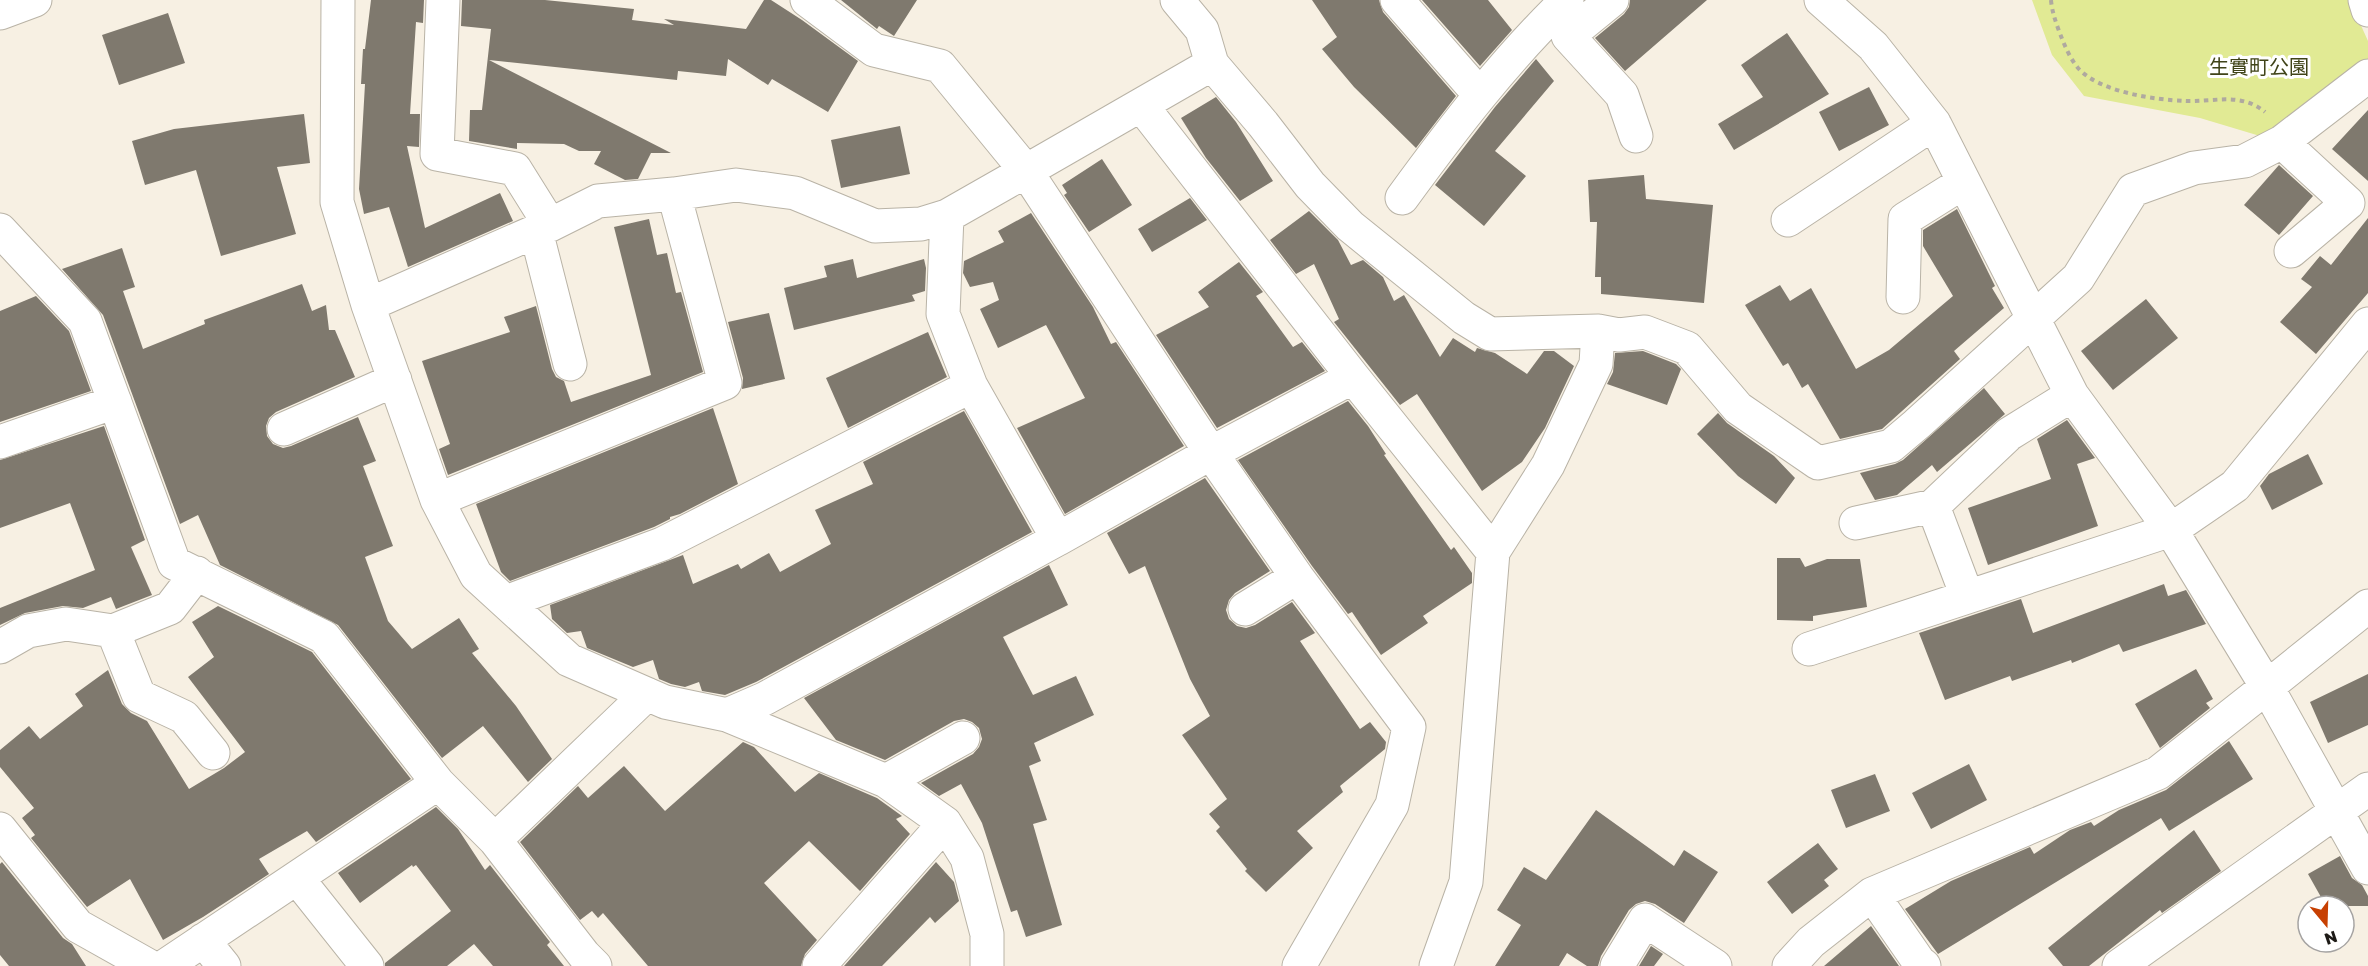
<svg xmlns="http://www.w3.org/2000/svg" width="2368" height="966" viewBox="0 0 2368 966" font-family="'Golos Text','Noto Sans JP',sans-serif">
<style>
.green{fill:#e1ea94}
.building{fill:#7f796e}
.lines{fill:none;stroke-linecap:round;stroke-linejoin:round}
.minor-casing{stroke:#b9b3a6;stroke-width:35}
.path{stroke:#afa99f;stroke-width:4;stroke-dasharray:4.5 4.5;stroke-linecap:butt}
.minor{stroke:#fff;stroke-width:33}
.labels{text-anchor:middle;stroke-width:6;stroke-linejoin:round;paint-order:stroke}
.park-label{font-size:20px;fill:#404419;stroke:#fff}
</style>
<rect width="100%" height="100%" fill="#f7f0e3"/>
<path class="green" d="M 2032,0 L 2355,0 L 2354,10 L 2368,41 L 2368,67 L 2292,127 L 2260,136 L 2200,118 L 2084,96 L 2052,55 Z"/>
<path class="building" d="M 371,0 L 424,0 L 423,23 L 416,22 L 410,114 L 420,114 L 419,147 L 407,146 L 425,228 L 500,193 L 513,221 L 408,267 L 389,207 L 364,214 L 359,189 L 365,84 L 361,84 L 363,49 L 365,49 Z
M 462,0 L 545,0 L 634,9 L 632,20 L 674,25 L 664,19 L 746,29 L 764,0 L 771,0 L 802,20 L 858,61 L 828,112 L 772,79 L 768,85 L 728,59 L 726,76 L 678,71 L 677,80 L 489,60 L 671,153 L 651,153 L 638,179 L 625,180 L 594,164 L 601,151 L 579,151 L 564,144 L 517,143 L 517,149 L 469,141 L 470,110 L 482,110 L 491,29 L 461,26 Z
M 841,0 L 917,0 L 894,36 L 879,26 L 877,29 Z
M 1312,0 L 1379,0 L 1383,12 L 1456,96 L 1416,148 L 1354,87 L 1322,49 L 1337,37 Z
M 1422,0 L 1488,0 L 1512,30 L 1480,66 Z
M 1630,0 L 1707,0 L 1625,71 L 1595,38 L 1624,14 L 1629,7 Z
M 168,13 L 185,63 L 119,85 L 102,35 Z
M 1787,33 L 1829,94 L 1734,150 L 1718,124 L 1763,97 L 1741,65 Z
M 1536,59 L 1554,81 L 1495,151 L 1526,176 L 1484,226 L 1435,185 L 1495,107 Z
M 1869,87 L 1889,125 L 1839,151 L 1819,112 Z
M 1216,97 L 1236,122 L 1273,181 L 1240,201 L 1206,158 L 1181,118 Z
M 2368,110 L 2368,181 L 2332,149 Z
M 304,114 L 310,163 L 277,167 L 296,234 L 221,256 L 196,170 L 145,185 L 132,141 L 174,129 Z
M 900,126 L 910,174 L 841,188 L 831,140 Z
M 1102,159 L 1132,205 L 1089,232 L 1064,195 L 1067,193 L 1062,185 Z
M 2279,165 L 2313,196 L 2279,235 L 2244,205 Z
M 1644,175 L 1646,199 L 1713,205 L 1704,303 L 1601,294 L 1601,277 L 1595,277 L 1597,222 L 1590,222 L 1588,180 Z
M 1190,198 L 1207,220 L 1152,252 L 1138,229 Z
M 1957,209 L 1995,286 L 1992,288 L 2004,308 L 1954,351 L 1960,359 L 1882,429 L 1840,439 L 1808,384 L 1802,388 L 1788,363 L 1783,366 L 1745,305 L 1780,285 L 1790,301 L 1811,288 L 1856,369 L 1889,350 L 1953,296 L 1923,246 L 1923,230 Z
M 1309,211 L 1338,240 L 1351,265 L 1363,260 L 1383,277 L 1394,301 L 1404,295 L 1440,357 L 1453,338 L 1475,352 L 1477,348 L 1495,353 L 1527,374 L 1544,351 L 1554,351 L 1574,366 L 1545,428 L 1522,462 L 1482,491 L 1417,394 L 1400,405 L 1334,322 L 1339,319 L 1314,264 L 1296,274 L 1270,240 Z
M 1031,213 L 1093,307 L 1111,344 L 1116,342 L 1184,446 L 1065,514 L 1017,428 L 1085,398 L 1046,325 L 998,348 L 980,309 L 999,300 L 993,282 L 970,287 L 963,273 L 964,261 L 1004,242 L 998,231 Z
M 2368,218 L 2368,293 L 2316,354 L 2280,322 L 2312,287 L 2301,279 L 2320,256 L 2331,265 Z
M 649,219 L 657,255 L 667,253 L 676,293 L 681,292 L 703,372 L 448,475 L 439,449 L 450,444 L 422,361 L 510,332 L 504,317 L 536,306 L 552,369 L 556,377 L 564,381 L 571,402 L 651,375 L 614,227 Z
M 122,248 L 135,287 L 123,291 L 143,349 L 205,324 L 204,320 L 302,284 L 312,311 L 326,305 L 329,330 L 335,330 L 355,377 L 276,412 L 269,418 L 266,426 L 267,436 L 273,444 L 283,448 L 291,446 L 358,417 L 376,461 L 363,466 L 393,546 L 365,557 L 388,621 L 412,649 L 459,618 L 479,649 L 472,653 L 516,706 L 552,759 L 528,782 L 483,726 L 442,758 L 338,625 L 220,565 L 198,515 L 180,524 L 103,315 L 62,269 Z
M 853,259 L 857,278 L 924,259 L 926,268 L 925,291 L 912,295 L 915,301 L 794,330 L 784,288 L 827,277 L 824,266 Z
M 1239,262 L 1263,292 L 1256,296 L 1293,347 L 1302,342 L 1325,371 L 1217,428 L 1156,335 L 1209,307 L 1198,292 Z
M 36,296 L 69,331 L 91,391 L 0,422 L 0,311 Z
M 2146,299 L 2178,338 L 2113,390 L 2081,351 Z
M 769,313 L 785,379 L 742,389 L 743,378 L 728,322 Z
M 928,332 L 947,377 L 848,428 L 826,378 Z
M 1643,351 L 1676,364 L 1681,369 L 1667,405 L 1607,384 L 1613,372 L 1615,353 Z
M 1984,388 L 2005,414 L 1937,472 L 1932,465 L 1897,495 L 1875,500 L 1860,473 L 1895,464 L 1903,460 Z
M 1348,401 L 1368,426 L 1386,454 L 1384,455 L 1451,550 L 1454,547 L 1472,573 L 1472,583 L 1423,616 L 1428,623 L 1381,655 L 1352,612 L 1348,614 L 1312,566 L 1238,460 Z
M 713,408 L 738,484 L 680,514 L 670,517 L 670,519 L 654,527 L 510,581 L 501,572 L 476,504 Z
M 964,411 L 1032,532 L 756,682 L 725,695 L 702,691 L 699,682 L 685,687 L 671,684 L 659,679 L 653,660 L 633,667 L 587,648 L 581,631 L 567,633 L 552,619 L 550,605 L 683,555 L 693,584 L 738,564 L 741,569 L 769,553 L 780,572 L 831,544 L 815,510 L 873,484 L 863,462 Z
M 1718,413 L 1727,423 L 1774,456 L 1795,478 L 1776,504 L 1738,476 L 1697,434 Z
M 2067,420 L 2095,458 L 2077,464 L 2098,526 L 1988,565 L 1968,508 L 2051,479 L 2037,439 Z
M 104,426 L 145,540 L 131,547 L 152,595 L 116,609 L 111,597 L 83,608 L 63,606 L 25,613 L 0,625 L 0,608 L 95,570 L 70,503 L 0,528 L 0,460 Z
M 2308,454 L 2323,484 L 2272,510 L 2260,486 L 2269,474 Z
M 1205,478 L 1270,571 L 1235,593 L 1229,600 L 1226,610 L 1229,619 L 1237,626 L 1246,628 L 1255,625 L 1292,602 L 1315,633 L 1300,641 L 1360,729 L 1370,722 L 1386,742 L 1385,749 L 1340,786 L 1343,792 L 1297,831 L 1313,848 L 1266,892 L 1245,871 L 1247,869 L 1216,831 L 1220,827 L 1209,814 L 1227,799 L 1182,735 L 1210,716 L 1190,679 L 1145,566 L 1129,574 L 1107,533 Z
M 1777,558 L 1800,558 L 1805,567 L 1827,559 L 1860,559 L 1867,607 L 1813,616 L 1813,621 L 1777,620 Z
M 1049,565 L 1068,605 L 1003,637 L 1033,695 L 1076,676 L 1094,715 L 1034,743 L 1041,761 L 1029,766 L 1047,820 L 1033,824 L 1062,925 L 1026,937 L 1017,910 L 1011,912 L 982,823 L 961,784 L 939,796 L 921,783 L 973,754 L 979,747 L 982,739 L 979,728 L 972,722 L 964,719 L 954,721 L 885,760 L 836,740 L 804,698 Z
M 2164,584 L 2168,596 L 2186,590 L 2206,624 L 2123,652 L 2119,644 L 2072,663 L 2071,660 L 2012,681 L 2010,676 L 1945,700 L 1919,633 L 2021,599 L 2033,633 Z
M 218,606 L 312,652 L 411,779 L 316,842 L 307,831 L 259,859 L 269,874 L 203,917 L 163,940 L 130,879 L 87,907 L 31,838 L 35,835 L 22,818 L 34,808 L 0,767 L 0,750 L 29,726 L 40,739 L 83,706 L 75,694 L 108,670 L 122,704 L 131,713 L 147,721 L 189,789 L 224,768 L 245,752 L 188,677 L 214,657 L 192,622 Z
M 2196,669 L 2213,699 L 2206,703 L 2210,708 L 2160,748 L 2135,704 Z
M 2368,674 L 2368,725 L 2328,743 L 2310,702 Z
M 2229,741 L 2253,779 L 2169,831 L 2161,818 L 1938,954 L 1905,909 L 1951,881 L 2030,847 L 2034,854 L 2070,830 L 2091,822 L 2094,826 L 2119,810 L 2166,790 Z
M 743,742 L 754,747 L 795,792 L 819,773 L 877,798 L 902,816 L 896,819 L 910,834 L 860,891 L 809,841 L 764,883 L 817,940 L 805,954 L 801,966 L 648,966 L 603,913 L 598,918 L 592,911 L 580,920 L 520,842 L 578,786 L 588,798 L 624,766 L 665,811 Z
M 1969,764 L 1987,800 L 1931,829 L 1912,793 Z
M 1875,774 L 1890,811 L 1846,828 L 1831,790 Z
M 436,807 L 458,829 L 485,870 L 490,865 L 550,942 L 547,945 L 564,966 L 493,966 L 474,944 L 447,966 L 385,966 L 385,963 L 451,911 L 416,865 L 413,867 L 412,865 L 360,903 L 338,873 Z
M 1596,810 L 1674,866 L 1684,850 L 1718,872 L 1684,923 L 1655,904 L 1645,901 L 1636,904 L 1629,910 L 1601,956 L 1598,966 L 1587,966 L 1567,953 L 1559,966 L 1495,966 L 1521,925 L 1497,910 L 1524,867 L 1546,880 Z
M 2194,830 L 2221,871 L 2162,913 L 2160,910 L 2089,966 L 2063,966 L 2048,948 Z
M 1818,843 L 1838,869 L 1824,880 L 1829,886 L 1792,914 L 1767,882 Z
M 2340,856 L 2352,878 L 2362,885 L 2368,896 L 2368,906 L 2326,906 L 2308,874 Z
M 2,862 L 63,938 L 72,944 L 86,966 L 9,966 L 0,955 L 0,864 Z
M 936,862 L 954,882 L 959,901 L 935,923 L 930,917 L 882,966 L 844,966 Z
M 1871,926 L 1899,966 L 1824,966 Z
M 1651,946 L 1663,954 L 1654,966 L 1639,966 Z"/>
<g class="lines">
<g class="minor-casing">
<path id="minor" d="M 338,0 L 337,202 L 368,305 L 437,500 L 476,575 L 569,660 L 665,702 L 727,715 L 886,781 L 945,823 L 967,858 L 987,934 L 987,966
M 443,0 L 437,154 L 515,169 L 550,225
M 807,0 L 874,50 L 940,66 L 1026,171 L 1212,64 L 1202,30 L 1177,0
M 1397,0 L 1480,95
M 1612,0 L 1568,36 L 1622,95 L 1636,136
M 1821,0 L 1873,46 L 1934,123 L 2072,395 L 2171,530 L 2267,687 L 2368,606
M 2365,0 L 2368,10
M 0,13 L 35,0
M 1212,64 L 1263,124 L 1310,185 L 1350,226 L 1464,318 L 1490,334 L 1598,331 L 1619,335 L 1645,332 L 1687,348 L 1738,408 L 1818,463 L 1891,446 L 1917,424 L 2078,278 L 2133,190 L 2194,168 L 2245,161 L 2282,142 L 2368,76
M 1141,105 L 1353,377 L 1493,552 L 1466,882 L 1436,966
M 2282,142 L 2348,203 L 2291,251
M 1402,198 C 1453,128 1505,60 1567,0
M 1788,220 L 1934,123
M 0,230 L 85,321 L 174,563 L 324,637 L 438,783 L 495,840 L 584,955 L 595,966
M 536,231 L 570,364
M 1903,297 L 1905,219 L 1964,182
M 368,305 L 550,225 L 598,201 L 674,194 L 736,185 L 795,193 L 875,226 L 921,224 L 947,216 L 1026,171 L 1211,453 L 1297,577 L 1409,727 L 1392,805 L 1299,966
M 284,429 L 395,380
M 0,442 L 115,402
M 437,500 L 725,383 L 674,194
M 1933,506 L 1967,596
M 1856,523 L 1933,506 L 2009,434 L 2072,395
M 1058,539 L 1211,453 L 1353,377
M 1493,552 L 1548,465 L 1596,364 L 1598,331
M 197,573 L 170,608 L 113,631 L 139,696 L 184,717 L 213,753
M 506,602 L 662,544 L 971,386
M 1245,609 L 1297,577
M 0,647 L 28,631 L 66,624 L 113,631
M 1809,649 L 2171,530 L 2235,486 L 2368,324
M 727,715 L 764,699 L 1058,539 L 971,386 L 943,314 L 947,216
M 886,781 L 963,738
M 0,829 L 78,926 L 149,966
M 495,840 L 647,694
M 297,878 L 367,966
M 203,940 L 224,966
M 165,966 L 438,783
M 819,966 L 945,823
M 1617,966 L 1645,920 L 1715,966
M 1789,966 L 1811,942 L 1872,894
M 1924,966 L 1919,962 L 1872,894 L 2158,773 L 2267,687 L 2368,868
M 2119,966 L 2368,789"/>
</g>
<path class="path" d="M 2051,0 C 2052,11 2055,20 2059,31 C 2064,44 2069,57 2078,68 C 2099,92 2155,100 2186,101 C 2214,102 2241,92 2265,112"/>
<use href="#minor" class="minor"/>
</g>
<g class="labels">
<g class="park-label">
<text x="2259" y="74">生實町公園</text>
</g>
</g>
<g transform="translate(2326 924) rotate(161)"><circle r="28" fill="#ffffff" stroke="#a5a3a2" stroke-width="1.5"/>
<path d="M0-4.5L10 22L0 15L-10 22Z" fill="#c74002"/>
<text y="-9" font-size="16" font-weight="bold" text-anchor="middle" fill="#1d1a16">N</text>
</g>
</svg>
